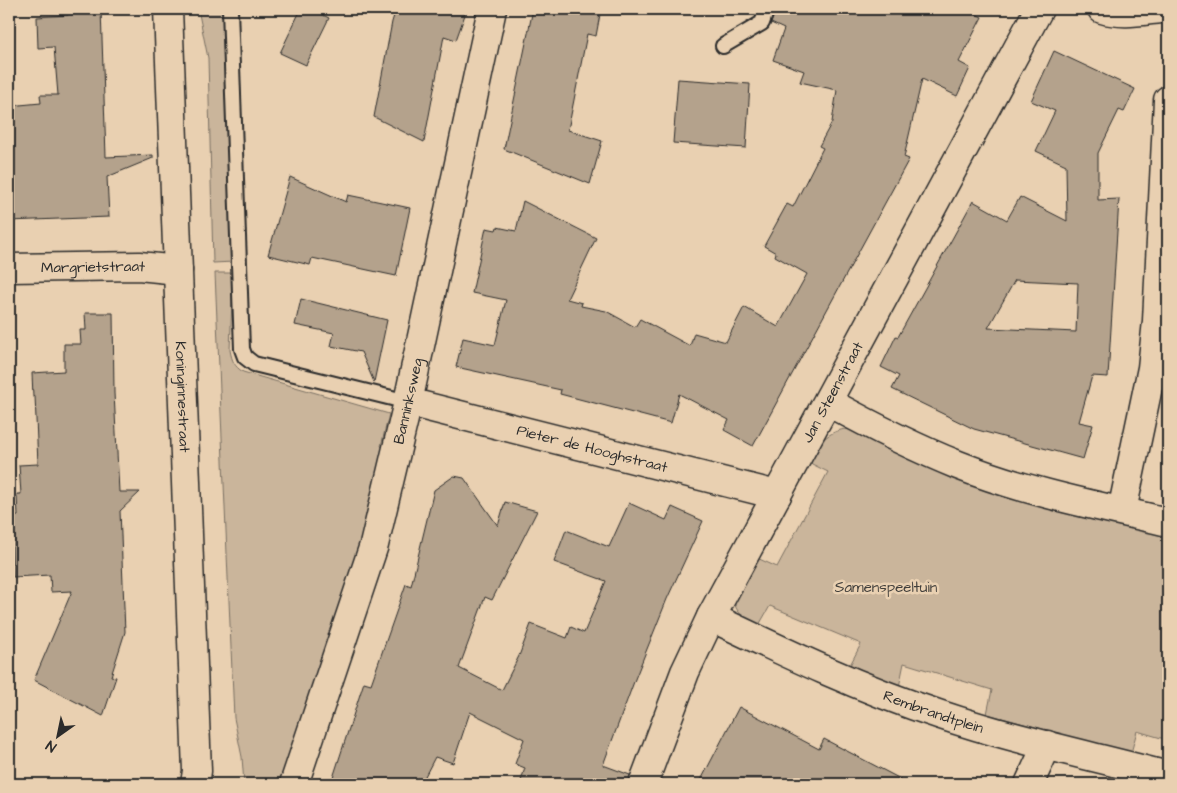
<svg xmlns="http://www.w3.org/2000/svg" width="1177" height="793" viewBox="0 0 1177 793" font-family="'Architects Daughter',sans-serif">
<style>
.green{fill:#cab59b;stroke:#7a7063}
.building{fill:#b4a28c;stroke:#2b2b2b;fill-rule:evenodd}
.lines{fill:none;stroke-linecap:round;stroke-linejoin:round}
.service-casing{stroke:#2b2b2b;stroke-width:18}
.minor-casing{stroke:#2b2b2b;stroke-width:31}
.tertiary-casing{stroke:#2b2b2b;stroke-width:31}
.service{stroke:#e9d0b1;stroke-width:14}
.minor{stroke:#e9d0b1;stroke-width:28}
.tertiary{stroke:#e9d0b1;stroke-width:28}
.labels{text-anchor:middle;stroke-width:5;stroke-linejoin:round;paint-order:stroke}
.street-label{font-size:15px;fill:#2b2b2b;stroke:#e9d0b1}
.park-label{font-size:15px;fill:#43403c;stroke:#e9d0b1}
</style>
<rect width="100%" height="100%" fill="#e9d0b1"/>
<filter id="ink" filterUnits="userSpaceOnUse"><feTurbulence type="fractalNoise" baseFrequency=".02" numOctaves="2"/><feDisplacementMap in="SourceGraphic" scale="10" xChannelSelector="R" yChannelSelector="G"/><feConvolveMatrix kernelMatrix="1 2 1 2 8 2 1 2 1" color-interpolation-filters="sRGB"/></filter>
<g filter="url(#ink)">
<path class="green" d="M 198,9 L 224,9 L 234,262 L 213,263 L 208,58 Z
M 215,273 L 233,273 L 230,350 C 232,361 234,366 243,372 L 389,414 L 381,446 L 384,449 L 364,532 L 281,784 L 244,784 L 242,757 L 234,718 Z
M 845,429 L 854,430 L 1168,535 L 1168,740 L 1137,731 L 1131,753 L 987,714 L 992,690 L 904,663 L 899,687 L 849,667 L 861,644 L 770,606 L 759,625 C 751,621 738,616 735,605 C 732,595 751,567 757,558 L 777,567 L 828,472 L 808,462 C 818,445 824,433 845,429 Z"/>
<path class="building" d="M 68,9 L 101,9 L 106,157 L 153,155 L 153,158 L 107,177 L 109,217 L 9,221 L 9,106 L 41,103 L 40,95 L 58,95 L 54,47 L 38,48 L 37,17 L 68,15 Z
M 301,9 L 311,9 L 329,18 L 306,65 L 280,53 Z
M 396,9 L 467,9 L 456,40 L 444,36 L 424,142 L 374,117 L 392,22 Z
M 533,9 L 601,9 L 596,36 L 587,34 L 568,130 L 602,141 L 590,184 L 504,149 Z
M 741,9 L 758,9 L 755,15 Z
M 776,9 L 966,9 L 982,17 L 959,62 L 970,68 L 957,96 L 922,79 L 904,157 L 909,159 L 753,446 L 724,430 L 729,420 L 679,394 L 671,423 L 560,394 L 561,390 L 456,367 L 463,338 L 495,345 L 506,300 L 472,293 L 486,228 L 496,230 L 497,227 L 516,231 L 523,201 L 596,238 L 567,299 L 582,303 L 581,306 L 606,311 L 635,327 L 640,319 L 690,346 L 694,333 L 726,342 L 744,307 L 778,327 L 807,274 L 775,256 L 776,253 L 764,246 L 787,204 L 793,207 L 823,148 L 819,146 L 832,122 L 837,90 L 800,82 L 804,71 L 773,60 L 784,29 L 771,23 Z
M 1054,51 L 1135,89 L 1124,112 L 1119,110 L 1098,153 L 1098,200 L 1119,199 L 1108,377 L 1092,376 L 1079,422 L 1093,425 L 1083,459 L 974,429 L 892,389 L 899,376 L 881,367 L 896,336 L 898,337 L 973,201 L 1007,220 L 1020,197 L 1067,221 L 1066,165 L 1036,151 L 1055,111 L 1031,101 ZM 1015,280 L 1078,283 L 1076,332 L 988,328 Z
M 678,79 L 750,84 L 746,148 L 673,143 Z
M 290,177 L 346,202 L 348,195 L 410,208 L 396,276 L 312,258 L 310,265 L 268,255 Z
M 301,299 L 387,320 L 374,382 L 361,352 L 331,346 L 334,333 L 295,325 Z
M 85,313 L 113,313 L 114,393 L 119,492 L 140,492 L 120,511 L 125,632 L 111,676 L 116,677 L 103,716 L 34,680 L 72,591 L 51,592 L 50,575 L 13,577 L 11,517 L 18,516 L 17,494 L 21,494 L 19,465 L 38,464 L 35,396 L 33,397 L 32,373 L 64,371 L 64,344 L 81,344 L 80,330 L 86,330 Z
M 454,476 L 464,478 L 498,526 L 505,502 L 537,511 L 492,600 L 485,597 L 459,668 L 502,690 L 519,656 L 531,624 L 567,638 L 571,627 L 584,633 L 606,581 L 554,562 L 566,530 L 609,547 L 629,503 L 666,520 L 672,507 L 703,521 L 667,599 L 635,679 L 603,765 L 630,775 L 628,784 L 520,784 L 525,768 L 515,764 L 524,739 L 470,712 L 453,763 L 435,757 L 421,784 L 331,784 L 364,682 L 371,684 L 406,584 L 411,586 L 434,490 Z
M 739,707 L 819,749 L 824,739 L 910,784 L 699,784 Z"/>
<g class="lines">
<g class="service-casing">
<path id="service" d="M 230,9 L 242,349 L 245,357 L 254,364 L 408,402
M 723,46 L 762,23 L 767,9"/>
</g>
<g class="minor-casing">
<g id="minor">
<path d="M 1102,9 C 1122,15 1141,11 1161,9"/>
<path id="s1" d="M 9,268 L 139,266 L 178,270"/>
<path id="s2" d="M 408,402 L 777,495"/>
<path d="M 828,402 C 870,425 913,447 958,465 C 1026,492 1098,506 1168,522"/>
<path d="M 1122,511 L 1152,368 L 1157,321 L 1168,100"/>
<path id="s3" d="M 711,617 C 786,653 861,689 941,715 C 1015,740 1093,756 1168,776"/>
<path id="s4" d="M 294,784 L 374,545 L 408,402 L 492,9"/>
<path id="s5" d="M 643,784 L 685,672 L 711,617 L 1039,9"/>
<path d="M 1029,784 L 1047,745"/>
</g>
</g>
<g class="tertiary-casing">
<g id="tertiary">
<path id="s6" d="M 168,9 L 197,771 L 195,784"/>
</g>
</g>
<use href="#service" class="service"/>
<use href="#minor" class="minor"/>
<use href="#tertiary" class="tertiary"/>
</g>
</g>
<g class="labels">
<g class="street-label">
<text dy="5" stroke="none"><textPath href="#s1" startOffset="84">Margrietstraat</textPath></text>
<text dy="5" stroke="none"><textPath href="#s5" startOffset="436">Jan Steenstraat</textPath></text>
<text dy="5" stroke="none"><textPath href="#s6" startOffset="388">Koninginnestraat</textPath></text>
<text dy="5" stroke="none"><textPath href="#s4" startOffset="400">Banninksweg</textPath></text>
<text dy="5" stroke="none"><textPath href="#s2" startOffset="190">Pieter de Hooghstraat</textPath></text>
<text dy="5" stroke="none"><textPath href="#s3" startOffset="242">Rembrandtplein</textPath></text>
</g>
<g class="park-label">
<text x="886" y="592">Samenspeeltuin</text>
</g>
</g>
<rect width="1177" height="793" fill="none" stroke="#e9d0b1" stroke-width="30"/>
<rect x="15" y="15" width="1147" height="763" fill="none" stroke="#2b2b2b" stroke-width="2" filter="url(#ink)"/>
<g transform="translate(58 736) rotate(213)" stroke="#e9d0b1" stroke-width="4" paint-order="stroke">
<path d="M0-4L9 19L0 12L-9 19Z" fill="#2b2b2b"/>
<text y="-8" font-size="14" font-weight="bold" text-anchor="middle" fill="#2b2b2b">N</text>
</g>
</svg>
